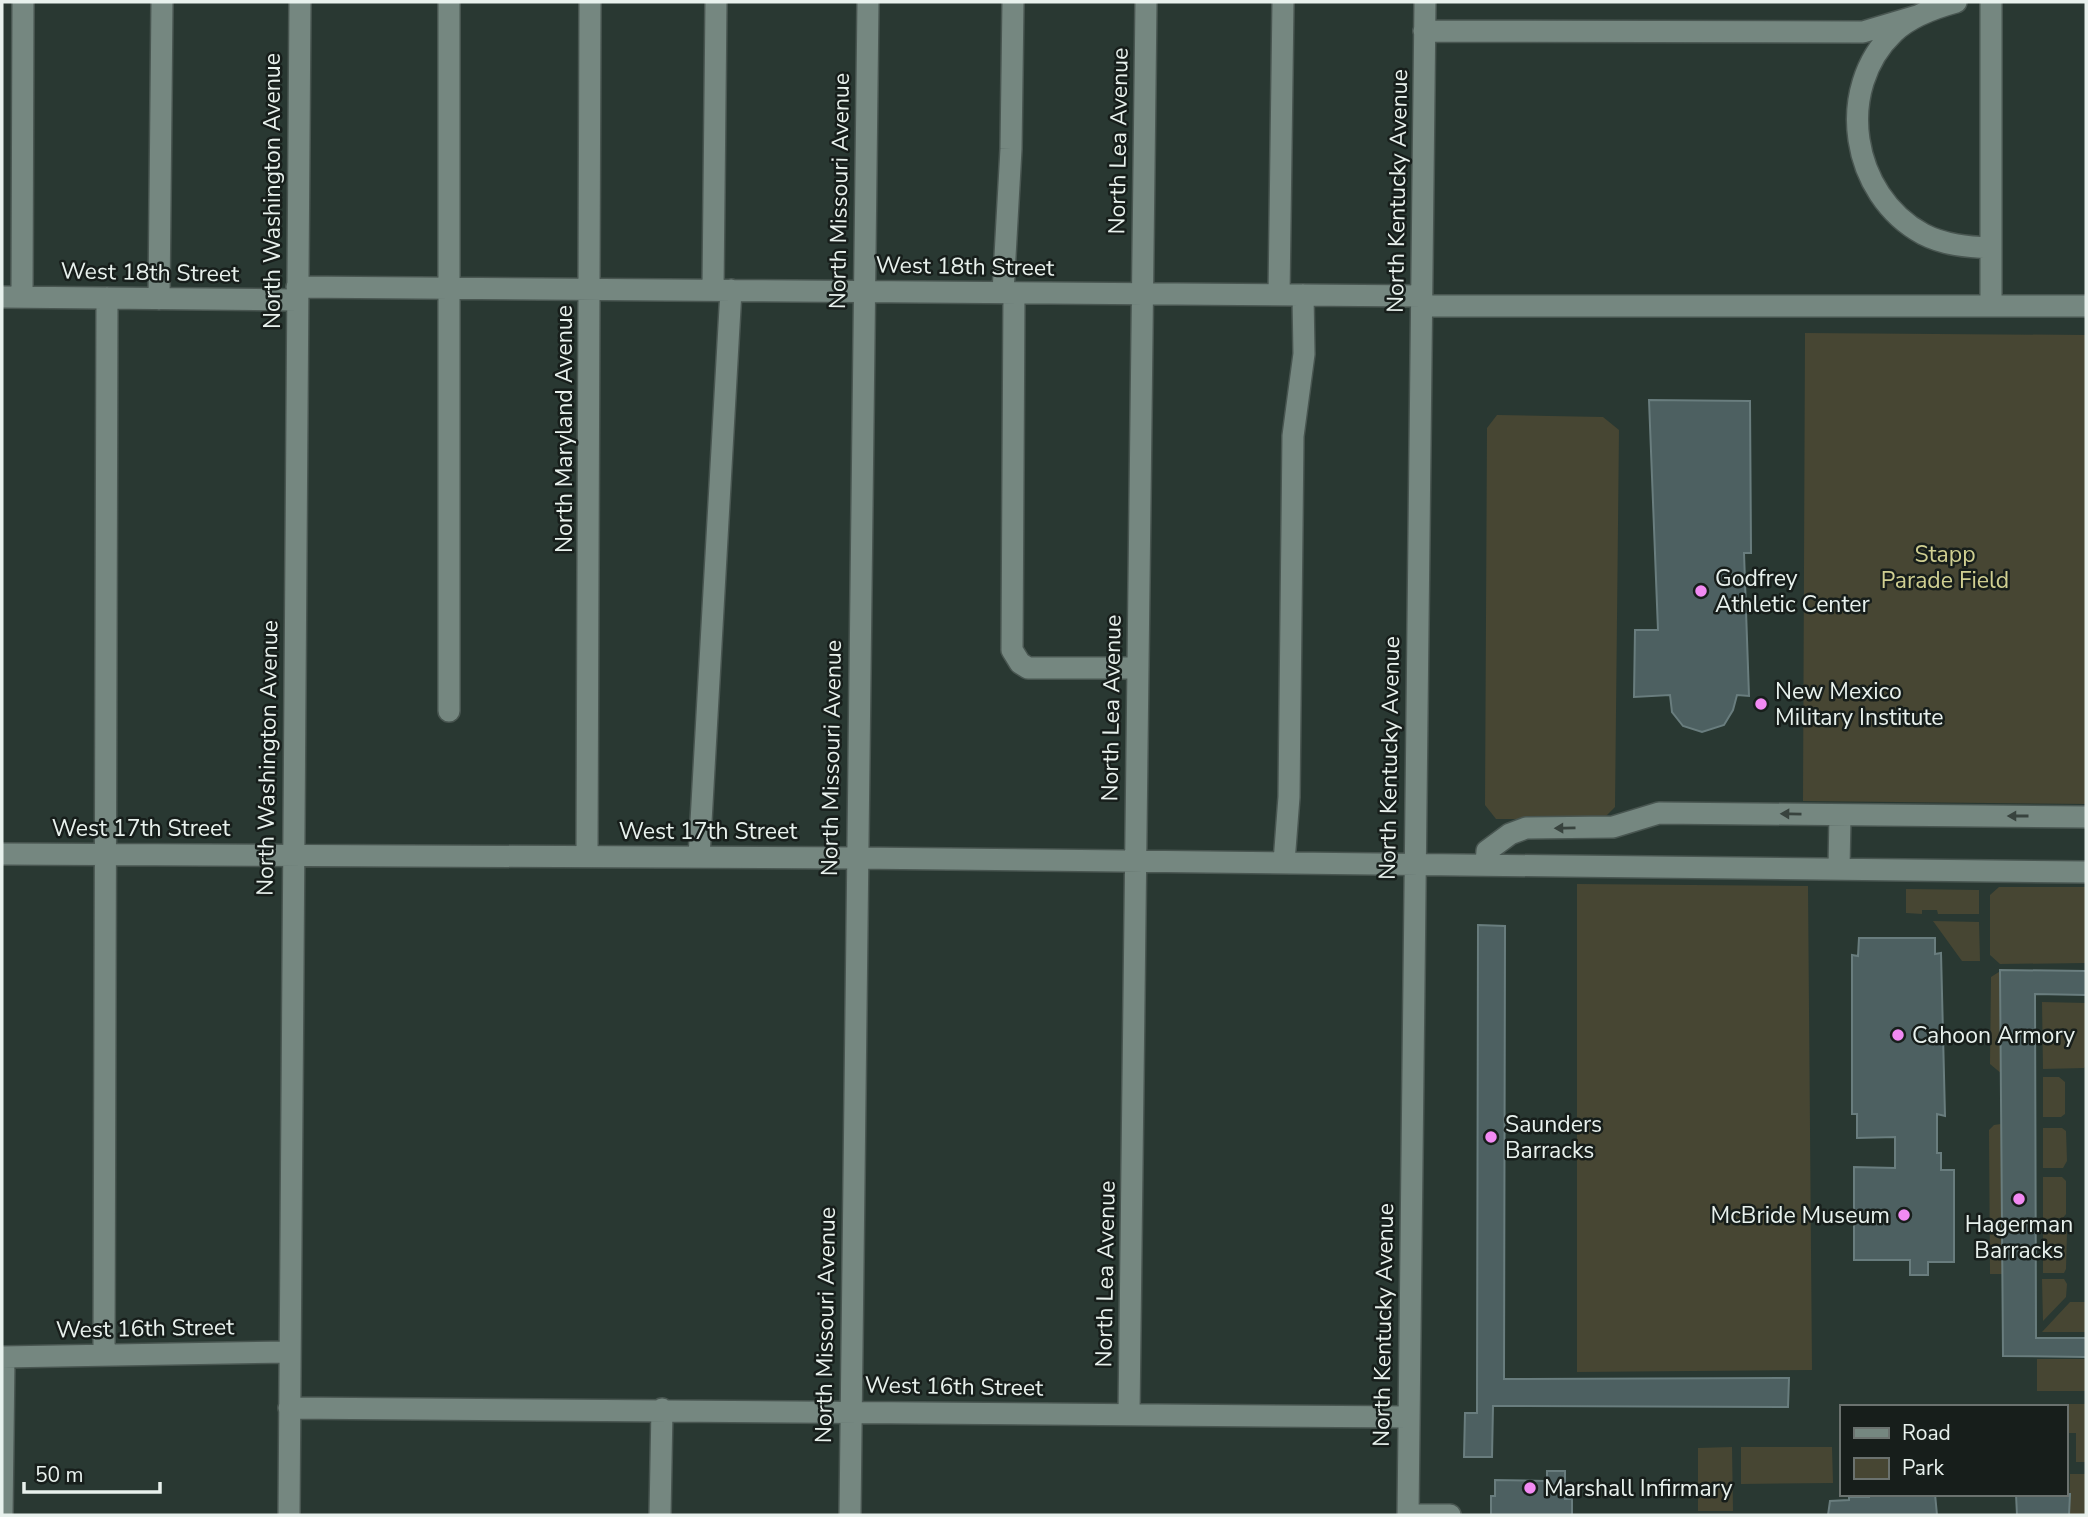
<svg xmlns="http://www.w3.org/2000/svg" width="2088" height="1517" viewBox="0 0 2088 1517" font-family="'Nunito Sans',sans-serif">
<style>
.green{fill:#474633}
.building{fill:#4d6061;stroke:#697d7e;stroke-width:2}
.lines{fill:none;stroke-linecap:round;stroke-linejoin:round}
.minor-casing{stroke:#495651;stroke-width:24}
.minor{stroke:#758780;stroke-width:21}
.oneway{fill:#38433e}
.poi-dot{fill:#f28af3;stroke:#171e1b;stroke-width:2.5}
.labels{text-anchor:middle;stroke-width:5;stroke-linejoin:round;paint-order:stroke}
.street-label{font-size:23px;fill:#e8f1ed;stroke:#171e1b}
.park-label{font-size:23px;fill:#d0cf91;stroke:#171e1b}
.poi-label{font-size:23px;fill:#e8f1ed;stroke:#171e1b;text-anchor:start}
</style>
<rect width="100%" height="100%" fill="#293832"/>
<path class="green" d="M 1805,333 L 2086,335 L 2086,804 L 1803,801 Z
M 1497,415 L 1603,417 L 1619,430 L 1615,807 L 1603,819 L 1496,819 L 1485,805 L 1487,428 Z
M 1577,884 L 1808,886 L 1812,1370 L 1577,1372 Z
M 1999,887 L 2086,887 L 2086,963 L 2000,964 L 1990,955 L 1990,895 Z
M 1906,889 L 1979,890 L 1979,914 L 1938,914 L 1937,910 L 1922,910 L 1922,914 L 1906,913 Z
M 1933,921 L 1979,922 L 1980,961 L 1962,961 Z
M 2002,970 L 2017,970 L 2015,1085 L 1990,1064 L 1991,977 Z
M 2042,1002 L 2086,1003 L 2086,1066 L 2084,1068 L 2043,1069 Z
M 2043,1077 L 2059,1077 L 2065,1082 L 2065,1114 L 2061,1117 L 2043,1117 Z
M 2001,1124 L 2003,1274 L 1990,1274 L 1989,1130 L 1994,1125 Z
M 2043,1128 L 2062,1128 L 2066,1131 L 2067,1161 L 2063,1168 L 2043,1168 Z
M 2043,1177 L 2062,1177 L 2066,1181 L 2066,1214 L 2063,1218 L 2043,1219 Z
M 2043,1228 L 2062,1228 L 2067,1231 L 2066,1269 L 2064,1273 L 2043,1273 Z
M 2042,1279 L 2064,1279 L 2067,1284 L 2066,1297 L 2043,1321 Z
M 2070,1302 L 2086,1302 L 2086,1332 L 2042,1332 Z
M 2037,1359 L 2086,1359 L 2086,1391 L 2037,1391 Z
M 2015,1404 L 2086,1404 L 2086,1462 L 2076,1462 L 2076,1433 L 2065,1433 L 2065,1407 L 2013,1407 Z
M 1732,1447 L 1733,1511 L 1698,1511 L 1698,1448 Z
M 1741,1447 L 1832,1447 L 1833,1483 L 1741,1484 Z
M 2070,1474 L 2086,1474 L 2086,1515 L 2069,1515 Z"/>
<path class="building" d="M 1649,400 L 1750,401 L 1751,553 L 1744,553 L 1749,696 L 1737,695 L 1733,710 L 1724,725 L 1702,732 L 1683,726 L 1672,712 L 1670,695 L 1634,697 L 1635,630 L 1658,630 Z
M 1478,925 L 1505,926 L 1504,1379 L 1789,1378 L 1788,1407 L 1493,1406 L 1492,1457 L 1464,1457 L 1465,1413 L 1477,1413 Z
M 1859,938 L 1935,938 L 1935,954 L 1941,953 L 1945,1116 L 1937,1114 L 1937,1153 L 1941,1153 L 1941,1170 L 1954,1170 L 1954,1262 L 1928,1262 L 1928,1275 L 1910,1275 L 1910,1260 L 1854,1260 L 1854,1167 L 1895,1168 L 1895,1137 L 1857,1138 L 1857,1114 L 1852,1114 L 1852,955 L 1858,956 Z
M 2000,970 L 2086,971 L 2086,995 L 2035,994 L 2036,1338 L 2086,1338 L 2086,1357 L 2003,1356 Z
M 1547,1471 L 1565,1471 L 1565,1499 L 1572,1499 L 1572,1515 L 1491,1515 L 1491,1496 L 1495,1496 L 1495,1480 L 1547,1481 Z
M 1869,1494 L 1935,1494 L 1937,1515 L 1828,1515 L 1830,1501 L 1849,1500 L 1849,1497 L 1869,1497 Z
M 2016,1494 L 2070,1494 L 2069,1515 L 2017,1515 Z"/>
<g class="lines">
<g class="minor-casing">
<path id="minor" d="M 1956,2 C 1934,8 1911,16 1894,32 C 1834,89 1851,195 1923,234 C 1944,245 1968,247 1991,248
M 1424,31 L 1863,32 L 1917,16
M 297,287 L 1422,296
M 713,289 L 716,2
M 1003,292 L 1011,149 L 1013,2
M 1014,293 L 1012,650 L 1020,663 L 1028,668 L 1138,668
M 1279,295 L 1283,2
M 2,297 L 297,300
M 22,297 L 23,2
M 159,299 L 162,2
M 1422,306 L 2086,306
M 1991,306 L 1991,2
M 449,711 L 449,2
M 2,854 L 856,858 L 2086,872
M 587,856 L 590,2
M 699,857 L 731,290
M 1284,862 L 1289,797 L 1293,436 L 1304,354 L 1303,295
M 1486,864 L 1487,851 L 1510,834 L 1526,828 L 1613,827 L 1659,813 L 2086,817
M 1839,868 L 1840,815
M 104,1355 L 107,298
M 2,1357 L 288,1352
M 289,1408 L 1408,1417
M 1129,1414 L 1146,2
M 2,1515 L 4,1357
M 289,1515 L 300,2
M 660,1515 L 662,1409
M 850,1515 L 868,2
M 1408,1515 L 1425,2
M 1408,1515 L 1450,1515"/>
</g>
<use href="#minor" class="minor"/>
</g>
<defs><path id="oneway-solid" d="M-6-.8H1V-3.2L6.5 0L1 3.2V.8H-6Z" transform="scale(1.75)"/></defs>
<g class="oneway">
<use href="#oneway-solid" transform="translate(1791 814) rotate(-179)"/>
<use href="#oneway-solid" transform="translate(2018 816) rotate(-180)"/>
<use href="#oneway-solid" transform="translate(1565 828) rotate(179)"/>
</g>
<g class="poi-dot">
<circle cx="1701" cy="591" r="7"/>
<circle cx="1761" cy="704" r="7"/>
<circle cx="1898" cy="1035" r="7"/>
<circle cx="1491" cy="1137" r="7"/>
<circle cx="2019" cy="1199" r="7"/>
<circle cx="1904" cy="1215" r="7"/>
<circle cx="1530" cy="1488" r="7"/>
</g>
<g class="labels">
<g class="street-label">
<text transform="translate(1118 141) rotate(-89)" y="8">North Lea Avenue</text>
<text transform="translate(272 191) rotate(-90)" y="8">North Washington Avenue</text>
<text transform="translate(839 191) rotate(-89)" y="8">North Missouri Avenue</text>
<text transform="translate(1397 191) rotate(-89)" y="8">North Kentucky Avenue</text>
<text transform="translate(965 266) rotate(1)" y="8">West 18th Street</text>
<text transform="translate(150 272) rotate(1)" y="8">West 18th Street</text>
<text transform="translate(564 429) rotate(-90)" y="8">North Maryland Avenue</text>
<text transform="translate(1111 708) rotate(-89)" y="8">North Lea Avenue</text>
<text transform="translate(267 758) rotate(-89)" y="8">North Washington Avenue</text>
<text transform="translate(831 758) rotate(-89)" y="8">North Missouri Avenue</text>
<text transform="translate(1389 758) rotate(-89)" y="8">North Kentucky Avenue</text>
<text x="141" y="836">West 17th Street</text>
<text x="708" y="839">West 17th Street</text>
<text transform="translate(1105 1274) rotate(-89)" y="8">North Lea Avenue</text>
<text transform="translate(825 1325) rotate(-89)" y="8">North Missouri Avenue</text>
<text transform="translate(1383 1325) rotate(-89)" y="8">North Kentucky Avenue</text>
<text transform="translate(145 1328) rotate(-1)" y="8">West 16th Street</text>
<text transform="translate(954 1386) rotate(1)" y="8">West 16th Street</text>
</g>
<g class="park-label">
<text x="1945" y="562">Stapp<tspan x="1945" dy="26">Parade Field</tspan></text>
</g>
<g class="poi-label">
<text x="1715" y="586">Godfrey<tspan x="1715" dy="26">Athletic Center</tspan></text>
<text x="1775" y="699">New Mexico<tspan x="1775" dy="26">Military Institute</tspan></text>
<text x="1912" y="1043">Cahoon Armory</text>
<text x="1505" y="1132">Saunders<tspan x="1505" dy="26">Barracks</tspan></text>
<text x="1890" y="1223" text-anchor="end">McBride Museum</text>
<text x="2019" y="1232" text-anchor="middle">Hagerman<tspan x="2019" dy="26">Barracks</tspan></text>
<text x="1544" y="1496">Marshall Infirmary</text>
</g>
</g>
<rect width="2088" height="1517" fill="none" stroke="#e8f1ed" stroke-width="7"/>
<rect x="1840" y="1405" width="228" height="91" fill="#171e1b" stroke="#6b726f" stroke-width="2"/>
<rect x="1854" y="1428" width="35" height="10" fill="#758780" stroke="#6b726f" stroke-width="2"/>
<text x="1902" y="1440" font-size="21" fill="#e8f1ed">Road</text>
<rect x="1854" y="1458" width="35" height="21" fill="#474633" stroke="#6b726f" stroke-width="2"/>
<text x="1902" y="1475" font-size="21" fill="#e8f1ed">Park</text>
<path d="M24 1482v10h136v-10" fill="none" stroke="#e8f1ed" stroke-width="3.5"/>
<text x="35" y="1482" font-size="21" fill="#e8f1ed" stroke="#171e1b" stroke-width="5" paint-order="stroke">50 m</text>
</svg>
